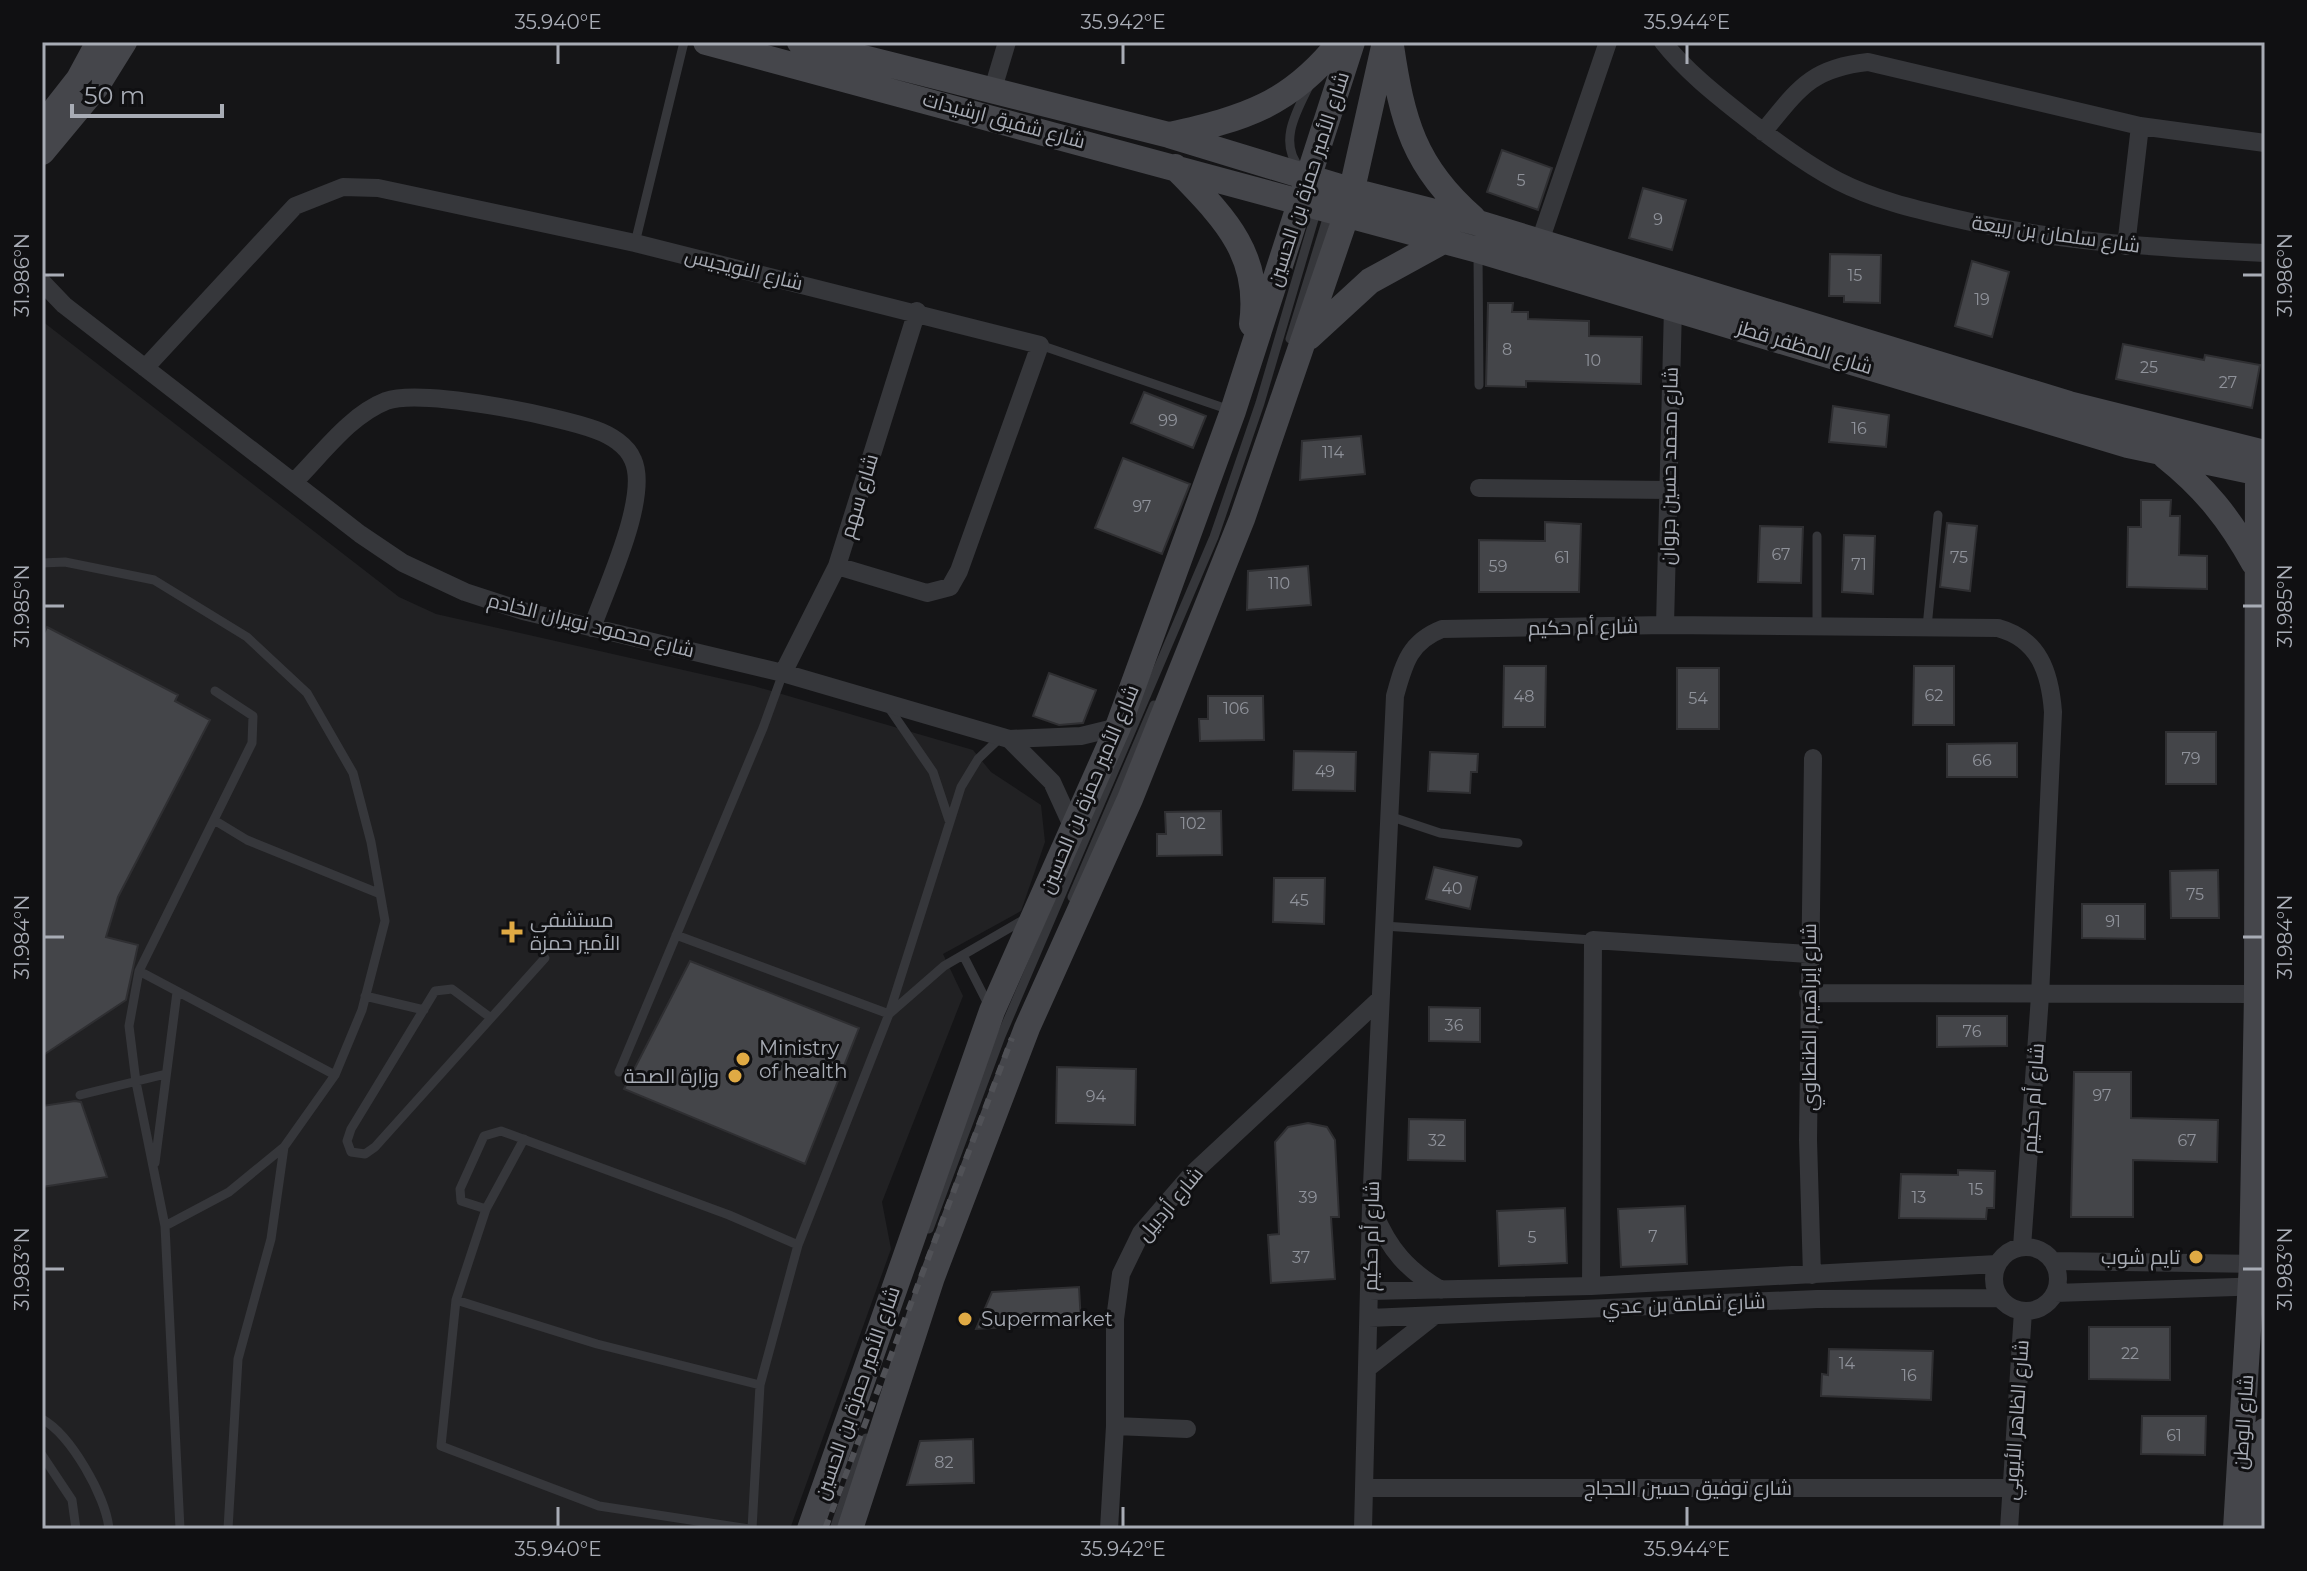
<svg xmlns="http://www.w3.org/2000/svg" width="2307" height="1571" viewBox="0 0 2307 1571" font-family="Montserrat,Cairo,sans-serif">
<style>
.built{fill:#212123}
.building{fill:#444549;stroke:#2f2f32;stroke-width:2}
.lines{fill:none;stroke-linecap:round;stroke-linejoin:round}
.lane{stroke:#36373b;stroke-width:9}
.street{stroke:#36373b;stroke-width:18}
.secondary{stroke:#45464b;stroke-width:26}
.rail{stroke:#505156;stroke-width:6;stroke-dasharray:10 8;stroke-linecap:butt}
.ticks{fill:none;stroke:#a8acb5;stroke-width:3}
.poi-dot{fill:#e0aa44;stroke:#101012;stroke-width:3}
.labels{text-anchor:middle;stroke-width:6;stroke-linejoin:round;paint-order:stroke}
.number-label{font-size:16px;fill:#8f929a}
.street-label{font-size:20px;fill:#a8acb5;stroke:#101012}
.poi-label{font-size:20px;fill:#a8acb5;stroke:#101012;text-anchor:start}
.neatline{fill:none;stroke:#a8acb5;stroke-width:3}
.ticks-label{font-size:20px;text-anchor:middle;fill:#a8acb5}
</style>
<rect width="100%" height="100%" fill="#151517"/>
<path class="built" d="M 42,321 L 399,597 L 436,614 L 754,686 L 973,750 L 991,772 L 1041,805 L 1045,842 L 1021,911 L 943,954 L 963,996 L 882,1202 L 891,1249 L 790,1529 L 42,1529 Z"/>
<path class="building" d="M 1502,150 L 1552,168 L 1538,210 L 1487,192 Z
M 1643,188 L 1686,200 L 1672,250 L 1629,238 Z
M 1830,254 L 1881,255 L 1880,303 L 1844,302 L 1844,296 L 1829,296 Z
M 1972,261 L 2009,272 L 1992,337 L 1955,326 Z
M 1488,303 L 1513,303 L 1512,312 L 1528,312 L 1528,319 L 1589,321 L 1589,336 L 1642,337 L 1641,384 L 1526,381 L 1526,387 L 1486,386 Z
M 2123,344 L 2204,360 L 2205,355 L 2260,365 L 2252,408 L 2116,379 Z
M 1144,392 L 1206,416 L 1193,448 L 1131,423 Z
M 1833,406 L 1889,415 L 1886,447 L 1829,442 Z
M 1361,436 L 1365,474 L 1300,480 L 1302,441 Z
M 1123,458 L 1190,484 L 1162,554 L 1095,528 Z
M 2141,500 L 2171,500 L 2170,516 L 2180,516 L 2179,555 L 2207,556 L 2207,589 L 2127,587 L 2128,527 L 2141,527 Z
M 1545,522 L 1581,524 L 1579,592 L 1479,592 L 1479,540 L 1545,541 Z
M 1947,523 L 1977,526 L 1970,591 L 1940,587 Z
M 1760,526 L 1803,527 L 1801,583 L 1758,582 Z
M 1844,535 L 1875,536 L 1873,594 L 1842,592 Z
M 1308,566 L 1311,605 L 1247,610 L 1248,571 Z
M 47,627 L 178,695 L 175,701 L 210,720 L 118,897 L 106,937 L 138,945 L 126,1000 L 42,1056 L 42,637 Z
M 1504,666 L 1546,666 L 1545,727 L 1503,727 Z
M 1914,666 L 1954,666 L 1954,725 L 1913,725 Z
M 1677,668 L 1719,668 L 1719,729 L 1677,729 Z
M 1049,673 L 1096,690 L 1083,723 L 1059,725 L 1033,716 Z
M 1208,696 L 1263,696 L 1264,740 L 1200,741 L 1199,719 L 1208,719 Z
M 2166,732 L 2216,732 L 2216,784 L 2166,784 Z
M 2017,743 L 2017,777 L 1947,777 L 1947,744 Z
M 1294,751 L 1356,752 L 1355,791 L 1293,790 Z
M 1430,752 L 1478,754 L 1477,772 L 1471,772 L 1470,793 L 1428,791 Z
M 1221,811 L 1222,855 L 1157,856 L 1157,834 L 1166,834 L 1165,812 Z
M 1434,867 L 1477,877 L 1470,909 L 1426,899 Z
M 2218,870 L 2219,918 L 2171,918 L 2170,871 Z
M 1274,878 L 1325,878 L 1324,924 L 1273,922 Z
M 2082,904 L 2145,904 L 2145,939 L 2082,938 Z
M 690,961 L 859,1028 L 805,1164 L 624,1089 Z
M 1429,1007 L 1480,1008 L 1480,1042 L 1429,1041 Z
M 1937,1016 L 2007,1016 L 2007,1046 L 1937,1047 Z
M 1057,1067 L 1136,1069 L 1135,1125 L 1056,1123 Z
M 2074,1072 L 2131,1072 L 2131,1118 L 2218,1120 L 2217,1162 L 2133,1160 L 2133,1217 L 2071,1217 Z
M 75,1101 L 81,1102 L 107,1177 L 42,1187 L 42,1106 Z
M 1409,1119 L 1465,1120 L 1465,1161 L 1408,1160 Z
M 1308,1123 L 1327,1127 L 1335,1140 L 1339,1217 L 1331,1217 L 1335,1279 L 1271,1283 L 1268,1235 L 1279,1234 L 1275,1142 L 1288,1127 Z
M 1958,1170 L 1995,1171 L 1994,1208 L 1987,1208 L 1986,1219 L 1899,1218 L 1901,1174 L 1958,1175 Z
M 1685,1206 L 1687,1264 L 1621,1267 L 1618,1209 Z
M 1565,1208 L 1567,1263 L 1499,1266 L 1497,1211 Z
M 1079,1287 L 1081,1323 L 976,1329 L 992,1292 Z
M 2089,1327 L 2170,1327 L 2170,1380 L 2089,1379 Z
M 1829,1349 L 1933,1351 L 1931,1400 L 1821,1396 L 1822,1374 L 1828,1375 Z
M 2142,1416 L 2206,1416 L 2205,1455 L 2141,1454 Z
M 973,1439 L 974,1483 L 907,1485 L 920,1441 Z"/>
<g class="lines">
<path class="lane" d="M 1300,168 C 1278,143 1296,112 1309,86
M 635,243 L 684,42
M 1478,253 L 1479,385
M 1290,339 L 1329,212
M 1040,345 L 1230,410
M 1817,536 L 1817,626
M 42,563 L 65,562 L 154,580 L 247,637 L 307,693 L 353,773 L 371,842 L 385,921 L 362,1010 L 335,1075 L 284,1147 L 229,1192 L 165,1226
M 1927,627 L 1938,515
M 889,708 L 933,772 L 949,820
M 1389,816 L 1440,833 L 1518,843
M 214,820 L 247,840 L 378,893
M 1072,897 L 1154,705
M 1384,926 L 1593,940
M 676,935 L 889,1014 L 961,787 L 978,759 L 1001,737
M 963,955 L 989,1006
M 139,971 L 335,1075
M 365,996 L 424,1010
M 491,1018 L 452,989 L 435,991 L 351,1129 L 347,1141 L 351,1152 L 365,1154 L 375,1147 L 545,958
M 619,1072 L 763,728 L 783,673
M 80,1095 L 166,1074
M 524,1139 L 486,1209 L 456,1300 L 441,1446 L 599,1506 L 749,1529
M 155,1163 L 177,992
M 486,1209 L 461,1201 L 460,1189 L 484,1136 L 501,1131 L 729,1215 L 798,1245
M 929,1229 L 1001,1036 L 1214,537 L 1260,403 L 1317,209
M 456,1300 L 597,1344 L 760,1385
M 42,1419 C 71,1435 106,1497 109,1529
M 42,1455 L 72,1500 L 76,1529
M 180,1529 L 165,1226 L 136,1082 L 129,1026 L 139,971 L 252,743 L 253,716 L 215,691
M 228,1529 L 238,1359 L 271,1239 L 284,1147
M 752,1529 L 760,1385 L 798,1245 L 889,1014 L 944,966 L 1025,919
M 834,1529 L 866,1438"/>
<path class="street" d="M 1663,42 C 1685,70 1715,94 1743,116 C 1772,139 1804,163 1838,181 C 1873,199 1914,209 1953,218 C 2056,242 2159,248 2265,253
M 992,92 L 1007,42
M 1763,132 C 1798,90 1810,68 1868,62 L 2140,126 L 2265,143
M 1539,244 L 1608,42
M 2126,246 L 2140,126
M 42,282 L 64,305 L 360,534 L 403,563 L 465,592 L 523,611 L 783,673 L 1009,739 L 1081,736 L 1118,727
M 145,368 L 295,206 L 343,187 L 378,188 L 635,243 L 1040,345 L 959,571 L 950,587 L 927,593 L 837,566
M 295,481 C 322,454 350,415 386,401 C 422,388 558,416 596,430 C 610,435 627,445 633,460 C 650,497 605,590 592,628
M 1479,488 L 1670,490
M 1665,625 L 1673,307
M 783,673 L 837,566 L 917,311
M 1009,739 L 1052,782 L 1073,828
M 1808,993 L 2257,994
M 1374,1213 C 1389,1249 1407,1270 1441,1290
M1994 1279a32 32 0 1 1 64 0a32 32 0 1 1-64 0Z
M 2053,1261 L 2262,1264
M 1812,1275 L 1808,1140 L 1813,758
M 1591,1286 L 1593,940 L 1808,954
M 1369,1291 L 1591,1286 L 1997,1264
M 2055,1293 L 2265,1286
M 1369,1318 L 1817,1299 L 1999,1298
M 1368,1368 L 1434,1316
M 1115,1426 L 1187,1429
M 1364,1488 L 2012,1488
M 1109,1529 L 1115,1426 L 1115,1319 L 1121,1274 L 1141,1233 L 1192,1174 L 1380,999
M 1363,1529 L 1371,1206 L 1395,696 C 1404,664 1409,642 1442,629 L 1665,625 L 1998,628 C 2039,639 2050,672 2053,712 L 2040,996 L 2022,1247
M 2009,1529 L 2023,1311"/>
<path class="secondary" d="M 706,42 L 1478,250 L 2128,445 L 2265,474
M 800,42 L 1169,135 L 1353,191 L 1478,223 L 2069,404 L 2265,453
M 1391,46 C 1402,120 1414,167 1473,218
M 50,116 L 79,79 L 99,42
M 1170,135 C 1245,118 1290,105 1340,42
M 42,152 L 96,87 L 124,42
M 1175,167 C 1221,215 1262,252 1252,324
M 1309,337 L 1370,281 L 1443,241
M 2165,456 C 2204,487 2230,519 2254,563
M 810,1529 L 992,1011 L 1118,727 L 1233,411 L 1352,42
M 850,1529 L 932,1277 L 1027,1028 L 1130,799 L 1242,519 L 1346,216 L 1385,42
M 2236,1529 L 2252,1264 L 2257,994 L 2258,457
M 2259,1529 L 2265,1431"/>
<path class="rail" d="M 825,1529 L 1012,1038"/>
</g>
<path class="ticks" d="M 558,44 L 558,64M 1123,44 L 1123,64M 1687,44 L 1687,64M 44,275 L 64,275M 2243,275 L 2263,275M 44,606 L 64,606M 2243,606 L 2263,606M 44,937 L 64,937M 2243,937 L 2263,937M 44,1269 L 64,1269M 2243,1269 L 2263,1269M 558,1507 L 558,1527M 1123,1507 L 1123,1527M 1687,1507 L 1687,1527"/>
<g class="poi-dot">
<path d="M508 920h8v8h8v8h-8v8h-8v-8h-8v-8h8z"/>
<circle cx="743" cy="1059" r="8"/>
<circle cx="735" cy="1076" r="8"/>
<circle cx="2196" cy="1257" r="8"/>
<circle cx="965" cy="1319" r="8"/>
</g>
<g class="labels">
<g class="number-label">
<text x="1521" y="186">5</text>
<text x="1658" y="225">9</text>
<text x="1855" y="281">15</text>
<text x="1982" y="305">19</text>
<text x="1507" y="355">8</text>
<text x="1593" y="366">10</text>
<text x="2149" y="373">25</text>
<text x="2228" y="388">27</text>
<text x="1168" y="426">99</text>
<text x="1859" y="434">16</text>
<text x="1333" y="458">114</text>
<text x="1142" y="512">97</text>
<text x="1781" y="560">67</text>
<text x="1562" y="563">61</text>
<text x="1959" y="563">75</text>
<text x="1859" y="570">71</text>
<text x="1498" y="572">59</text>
<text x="1279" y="589">110</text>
<text x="1934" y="701">62</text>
<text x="1524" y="702">48</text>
<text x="1698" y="704">54</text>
<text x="1236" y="714">106</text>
<text x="2191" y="764">79</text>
<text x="1982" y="766">66</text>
<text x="1325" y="777">49</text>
<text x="1193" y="829">102</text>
<text x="1452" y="894">40</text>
<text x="2195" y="900">75</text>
<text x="1299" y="906">45</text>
<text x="2113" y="927">91</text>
<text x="1454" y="1031">36</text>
<text x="1972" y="1037">76</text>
<text x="2102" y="1101">97</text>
<text x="1096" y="1102">94</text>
<text x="1437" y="1146">32</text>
<text x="2187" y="1146">67</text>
<text x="1976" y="1195">15</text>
<text x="1308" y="1203">39</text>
<text x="1919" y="1203">13</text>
<text x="1653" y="1242">7</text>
<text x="1532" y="1243">5</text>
<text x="1301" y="1263">37</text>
<text x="2130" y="1359">22</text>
<text x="1847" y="1369">14</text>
<text x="1909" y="1381">16</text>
<text x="2174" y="1441">61</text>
<text x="944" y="1468">82</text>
</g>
<g class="street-label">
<text transform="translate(1004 120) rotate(15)" y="7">شارع شفيق ارشيدات</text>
<text transform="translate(1308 179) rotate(-72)" y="7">شارع الأمير حمزة بن الحسين</text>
<text transform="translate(2056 234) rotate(8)" y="7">شارع سلمان بن ربيعة</text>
<text transform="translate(744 269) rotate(14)" y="7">شارع النويجيس</text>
<text transform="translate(1805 347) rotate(17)" y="7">شارع المظفر قطز</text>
<text transform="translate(1669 466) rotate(-89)" y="7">شارع محمد حسين جروان</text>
<text transform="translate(859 496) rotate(-73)" y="7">شارع سهم</text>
<text transform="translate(591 625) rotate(14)" y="7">شارع محمود نويران الخادم</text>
<text transform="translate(1583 627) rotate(-1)" y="7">شارع أم حكيم</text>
<text transform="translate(1089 789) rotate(-67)" y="7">شارع الأمير حمزة بن الحسين</text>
<text transform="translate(1809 1017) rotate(-90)" y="7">شارع إبراهيم الطنطاوي</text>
<text transform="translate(2033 1098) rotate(-86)" y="7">شارع أم حكيم</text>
<text transform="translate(1170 1204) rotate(-50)" y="7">شارع أردبيل</text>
<text transform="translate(1371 1236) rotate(-89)" y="7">شارع أم حكيم</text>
<text transform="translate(1684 1304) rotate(-2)" y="7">شارع ثمامة بن عدي</text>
<text transform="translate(857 1393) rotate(-71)" y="7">شارع الأمير حمزة بن الحسين</text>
<text transform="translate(2016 1420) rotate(-86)" y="7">شارع الظاهر الأيوبي</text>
<text transform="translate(2243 1422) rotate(-86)" y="7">شارع الوطن</text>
<text x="1688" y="1495">شارع توفيق حسين الحجاج</text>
</g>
<g class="poi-label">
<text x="530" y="927">مستشفى<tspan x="530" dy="23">الأمير حمزة</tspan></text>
<text x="759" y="1055">Ministry<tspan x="759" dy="23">of health</tspan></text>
<text x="719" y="1083" text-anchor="end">وزارة الصحة</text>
<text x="2180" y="1264" text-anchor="end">تايم شوب</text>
<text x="981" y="1326">Supermarket</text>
</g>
</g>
<rect width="2307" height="1571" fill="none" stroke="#101012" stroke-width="88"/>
<path d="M72 104v12h150v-12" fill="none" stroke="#a8acb5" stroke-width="4"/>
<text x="84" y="104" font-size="24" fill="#a8acb5" stroke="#101012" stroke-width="6" paint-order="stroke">50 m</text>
<rect x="44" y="44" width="2219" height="1483" class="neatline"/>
<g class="ticks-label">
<text x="558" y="29">35.940°E</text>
<text x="1123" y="29">35.942°E</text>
<text x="1687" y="29">35.944°E</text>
<text transform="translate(22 275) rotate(-90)" y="7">31.986°N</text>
<text transform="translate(2285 275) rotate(-90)" y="7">31.986°N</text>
<text transform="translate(22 606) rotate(-90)" y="7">31.985°N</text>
<text transform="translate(2285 606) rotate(-90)" y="7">31.985°N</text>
<text transform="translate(22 937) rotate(-90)" y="7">31.984°N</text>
<text transform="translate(2285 937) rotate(-90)" y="7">31.984°N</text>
<text transform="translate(22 1269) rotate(-90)" y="7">31.983°N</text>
<text transform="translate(2285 1269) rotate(-90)" y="7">31.983°N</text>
<text x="558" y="1556">35.940°E</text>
<text x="1123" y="1556">35.942°E</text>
<text x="1687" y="1556">35.944°E</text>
</g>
</svg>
